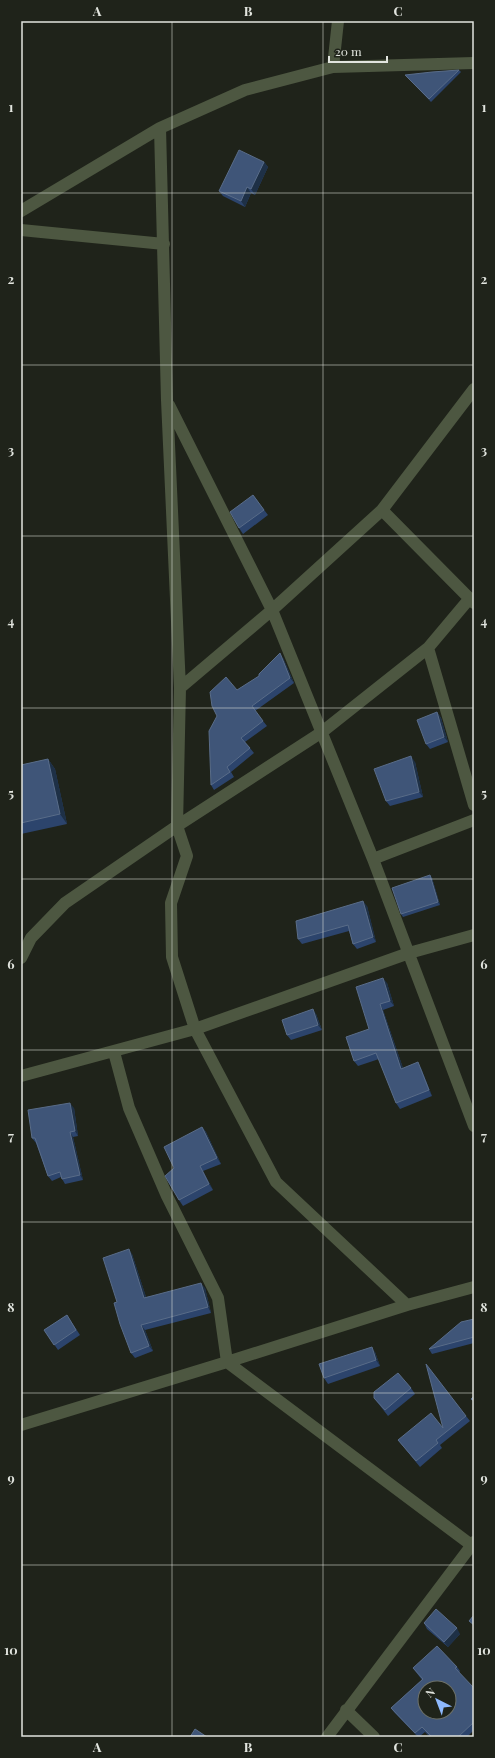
<svg xmlns="http://www.w3.org/2000/svg" width="495" height="1758" viewBox="0 0 495 1758" font-family="'Playfair Display',serif">
<style>
.lines{fill:none;stroke-linecap:round;stroke-linejoin:round}
.minor{stroke:#4d5741;stroke-width:12}
.wall{fill:#2c446c}
.shaded-wall{fill:#1e3046}
.building{fill:#3f5578;stroke:#596c88;fill-rule:evenodd}
.grid{fill:none;stroke:#e2e5df;stroke-width:1;stroke-opacity:0.55}
.neatline{fill:none;stroke:#e2e5df;stroke-width:1.5}
.grid-label{font-size:13px;text-anchor:middle;font-weight:bold;fill:#e2e5df}
</style>
<rect width="100%" height="100%" fill="#1f231a"/>
<g class="lines">
<path class="minor" d="M 333,67 L 338,21
M 160,128 L 167,400 L 180,688 L 177,826 L 187,856 L 171,903 L 172,957 L 195,1029 L 276,1182 L 407,1305
M 21,211 L 160,128 L 245,90 L 333,67 L 474,63
M 21,230 L 164,244
M 169,405 L 272,610 L 373,859 L 474,1126
M 382,510 L 474,603
M 428,648 L 474,805
M 180,688 L 272,610 L 382,510 L 474,389
M 373,859 L 474,820
M 21,958 L 31,938 L 65,903 L 177,826 L 322,732 L 428,648 L 470,598
M 114,1052 L 129,1108 L 167,1196 L 218,1298 L 227,1362 L 474,1547
M 21,1076 L 195,1029 L 409,953 L 474,935
M 21,1425 L 227,1362 L 407,1305 L 474,1287
M 346,1710 L 374,1737
M 327,1737 L 474,1542"/>
</g>
<path class="wall" d="M 459,70 L 461,72 L 431,102 L 405,75 Z
M 264,162 L 268,167 L 255,195 L 251,193 L 245,207 L 223,196 L 219,191 Z
M 253,495 L 268,515 L 243,534 L 239,528 Z
M 283,658 L 294,683 L 255,711 L 267,726 L 245,742 L 254,753 L 231,772 L 234,777 L 214,790 L 211,785 L 237,690 L 259,676 Z
M 437,712 L 441,718 L 448,742 L 430,749 L 426,744 Z
M 48,759 L 55,769 L 67,824 L 21,834 L 21,765 Z
M 415,762 L 423,797 L 390,806 L 386,801 Z
M 430,875 L 432,878 L 440,905 L 403,917 L 401,914 Z
M 367,906 L 376,942 L 357,949 L 353,944 L 349,931 L 302,944 L 298,939 Z
M 387,983 L 394,1006 L 383,1010 L 403,1068 L 421,1068 L 432,1096 L 400,1109 L 396,1103 L 379,1059 L 358,1066 L 354,1061 L 369,1029 Z
M 316,1014 L 322,1030 L 291,1040 L 287,1035 Z
M 74,1108 L 78,1136 L 73,1137 L 83,1180 L 65,1184 L 61,1177 L 52,1181 L 48,1176 L 36,1143 L 32,1138 Z
M 202,1127 L 206,1132 L 221,1164 L 203,1171 L 213,1190 L 183,1206 L 179,1200 L 174,1168 Z
M 132,1254 L 146,1297 L 205,1288 L 211,1313 L 145,1330 L 153,1351 L 135,1358 L 131,1353 L 117,1302 Z
M 67,1315 L 80,1335 L 58,1350 L 44,1330 Z
M 474,1319 L 474,1343 L 432,1354 L 429,1349 Z
M 375,1352 L 380,1366 L 328,1384 L 324,1378 Z
M 411,1388 L 415,1394 L 388,1416 L 374,1398 Z
M 466,1416 L 470,1421 L 440,1445 L 442,1448 L 420,1467 L 398,1440 L 443,1428 Z
M 424,1623 L 460,1634 L 448,1647 L 427,1629 Z
M 457,1667 L 460,1671 L 459,1673 L 474,1688 L 474,1730 L 467,1737 L 430,1737 L 425,1732 L 419,1737 L 418,1737 L 394,1712 L 391,1708 L 422,1680 L 413,1668 Z"/>
<path class="shaded-wall" d="M 264,162 L 268,167 L 255,195 L 251,189 Z
M 247,187 L 251,193 L 245,207 L 241,201 Z
M 280,653 L 283,658 L 294,683 L 290,678 Z
M 437,712 L 441,718 L 448,742 L 444,737 Z
M 411,756 L 415,762 L 423,797 L 419,792 Z
M 48,759 L 55,769 L 67,824 L 60,814 Z
M 430,875 L 432,878 L 440,905 L 438,902 Z
M 363,901 L 367,906 L 376,942 L 373,937 Z
M 383,978 L 387,983 L 394,1006 L 390,1001 Z
M 380,1004 L 383,1010 L 405,1074 L 401,1069 Z
M 313,1009 L 316,1014 L 322,1030 L 318,1025 Z
M 418,1062 L 421,1068 L 432,1096 L 429,1090 Z
M 70,1103 L 74,1108 L 78,1136 L 75,1131 Z
M 202,1127 L 206,1132 L 221,1164 L 217,1158 Z
M 70,1132 L 73,1137 L 83,1180 L 80,1175 Z
M 200,1166 L 203,1171 L 213,1190 L 209,1184 Z
M 129,1249 L 132,1254 L 148,1303 L 144,1298 Z
M 201,1283 L 205,1288 L 211,1313 L 208,1307 Z
M 141,1325 L 145,1330 L 153,1351 L 149,1346 Z
M 372,1347 L 375,1352 L 380,1366 L 376,1360 Z
M 457,1628 L 460,1634 L 448,1647 L 444,1642 Z"/>
<path class="building" d="M 459,70 L 429,99 L 405,75 L 432,72 Z
M 239,150 L 264,162 L 251,189 L 247,187 L 241,201 L 219,191 Z
M 253,495 L 264,510 L 239,528 L 230,512 Z
M 280,653 L 290,678 L 252,706 L 263,721 L 241,738 L 250,748 L 227,767 L 230,772 L 211,785 L 209,731 L 217,716 L 212,706 L 210,692 L 226,677 L 237,690 L 259,676 L 259,674 Z
M 437,712 L 444,737 L 426,744 L 417,720 Z
M 411,756 L 419,792 L 386,801 L 374,769 Z
M 48,759 L 60,814 L 21,823 L 21,765 Z
M 430,875 L 438,902 L 401,914 L 392,888 Z
M 363,901 L 373,937 L 353,944 L 348,925 L 298,939 L 296,921 Z
M 383,978 L 390,1001 L 380,1004 L 401,1069 L 418,1062 L 429,1090 L 396,1103 L 376,1053 L 354,1061 L 346,1037 L 369,1029 L 356,987 Z
M 313,1009 L 318,1025 L 287,1035 L 282,1020 Z
M 70,1103 L 75,1131 L 70,1132 L 80,1175 L 62,1179 L 60,1172 L 48,1176 L 35,1138 L 32,1138 L 28,1110 Z
M 202,1127 L 217,1158 L 200,1166 L 209,1184 L 179,1200 L 165,1176 L 174,1168 L 164,1147 Z
M 129,1249 L 144,1298 L 201,1283 L 208,1307 L 141,1325 L 149,1346 L 131,1353 L 120,1324 L 114,1303 L 117,1302 L 103,1258 Z
M 67,1315 L 76,1330 L 54,1345 L 44,1330 Z
M 474,1319 L 474,1337 L 429,1349 L 461,1322 Z
M 372,1347 L 376,1360 L 324,1378 L 319,1364 Z
M 426,1364 L 466,1416 L 436,1440 L 438,1443 L 416,1461 L 398,1440 L 431,1413 L 443,1428 Z
M 398,1373 L 411,1388 L 385,1410 L 374,1398 L 374,1392 Z
M 474,1396 L 474,1401 L 471,1399 Z
M 436,1609 L 457,1628 L 444,1642 L 424,1623 Z
M 474,1615 L 474,1625 L 469,1621 Z
M 437,1646 L 457,1667 L 455,1668 L 474,1688 L 474,1722 L 458,1737 L 432,1737 L 422,1727 L 415,1733 L 391,1708 L 423,1679 L 413,1668 ZM 425,1688 L 449,1688 L 449,1712 L 425,1712 Z
M 195,1729 L 207,1737 L 190,1737 Z"/>
<path class="grid" d="M 172,21 L 172,1737M 323,21 L 323,1737M 21,193 L 474,193M 21,365 L 474,365M 21,536 L 474,536M 21,708 L 474,708M 21,879 L 474,879M 21,1050 L 474,1050M 21,1222 L 474,1222M 21,1393 L 474,1393M 21,1565 L 474,1565"/>
<rect width="495" height="1758" fill="none" stroke="#1f231a" stroke-width="44"/>
<g transform="translate(437 1700) rotate(318)"><circle r="19" fill="#1f231a" stroke="#6d7169"/>
<path d="M0-3L7 15L0 10L-7 15Z" fill="#8eb9fd"/>
<text y="-6" font-size="11" font-weight="bold" text-anchor="middle" fill="#e2e5df">N</text>
</g>
<path d="M329 56v6h58v-6" fill="none" stroke="#e2e5df" stroke-width="2"/>
<text x="335" y="56" font-size="12" fill="#e2e5df" stroke="#1f231a" stroke-width="3" paint-order="stroke">20 m</text>
<rect x="22" y="22" width="451" height="1714" class="neatline"/>
<g class="grid-label">
<text x="97" y="16">A</text>
<text x="248" y="16">B</text>
<text x="398" y="16">C</text>
<text x="11" y="112">1</text>
<text x="484" y="112">1</text>
<text x="11" y="284">2</text>
<text x="484" y="284">2</text>
<text x="11" y="455">3</text>
<text x="484" y="455">3</text>
<text x="11" y="626">4</text>
<text x="484" y="626">4</text>
<text x="11" y="798">5</text>
<text x="484" y="798">5</text>
<text x="11" y="969">6</text>
<text x="484" y="969">6</text>
<text x="11" y="1141">7</text>
<text x="484" y="1141">7</text>
<text x="11" y="1312">8</text>
<text x="484" y="1312">8</text>
<text x="11" y="1483">9</text>
<text x="484" y="1483">9</text>
<text x="11" y="1655">10</text>
<text x="484" y="1655">10</text>
<text x="97" y="1752">A</text>
<text x="248" y="1752">B</text>
<text x="398" y="1752">C</text>
</g>
</svg>
